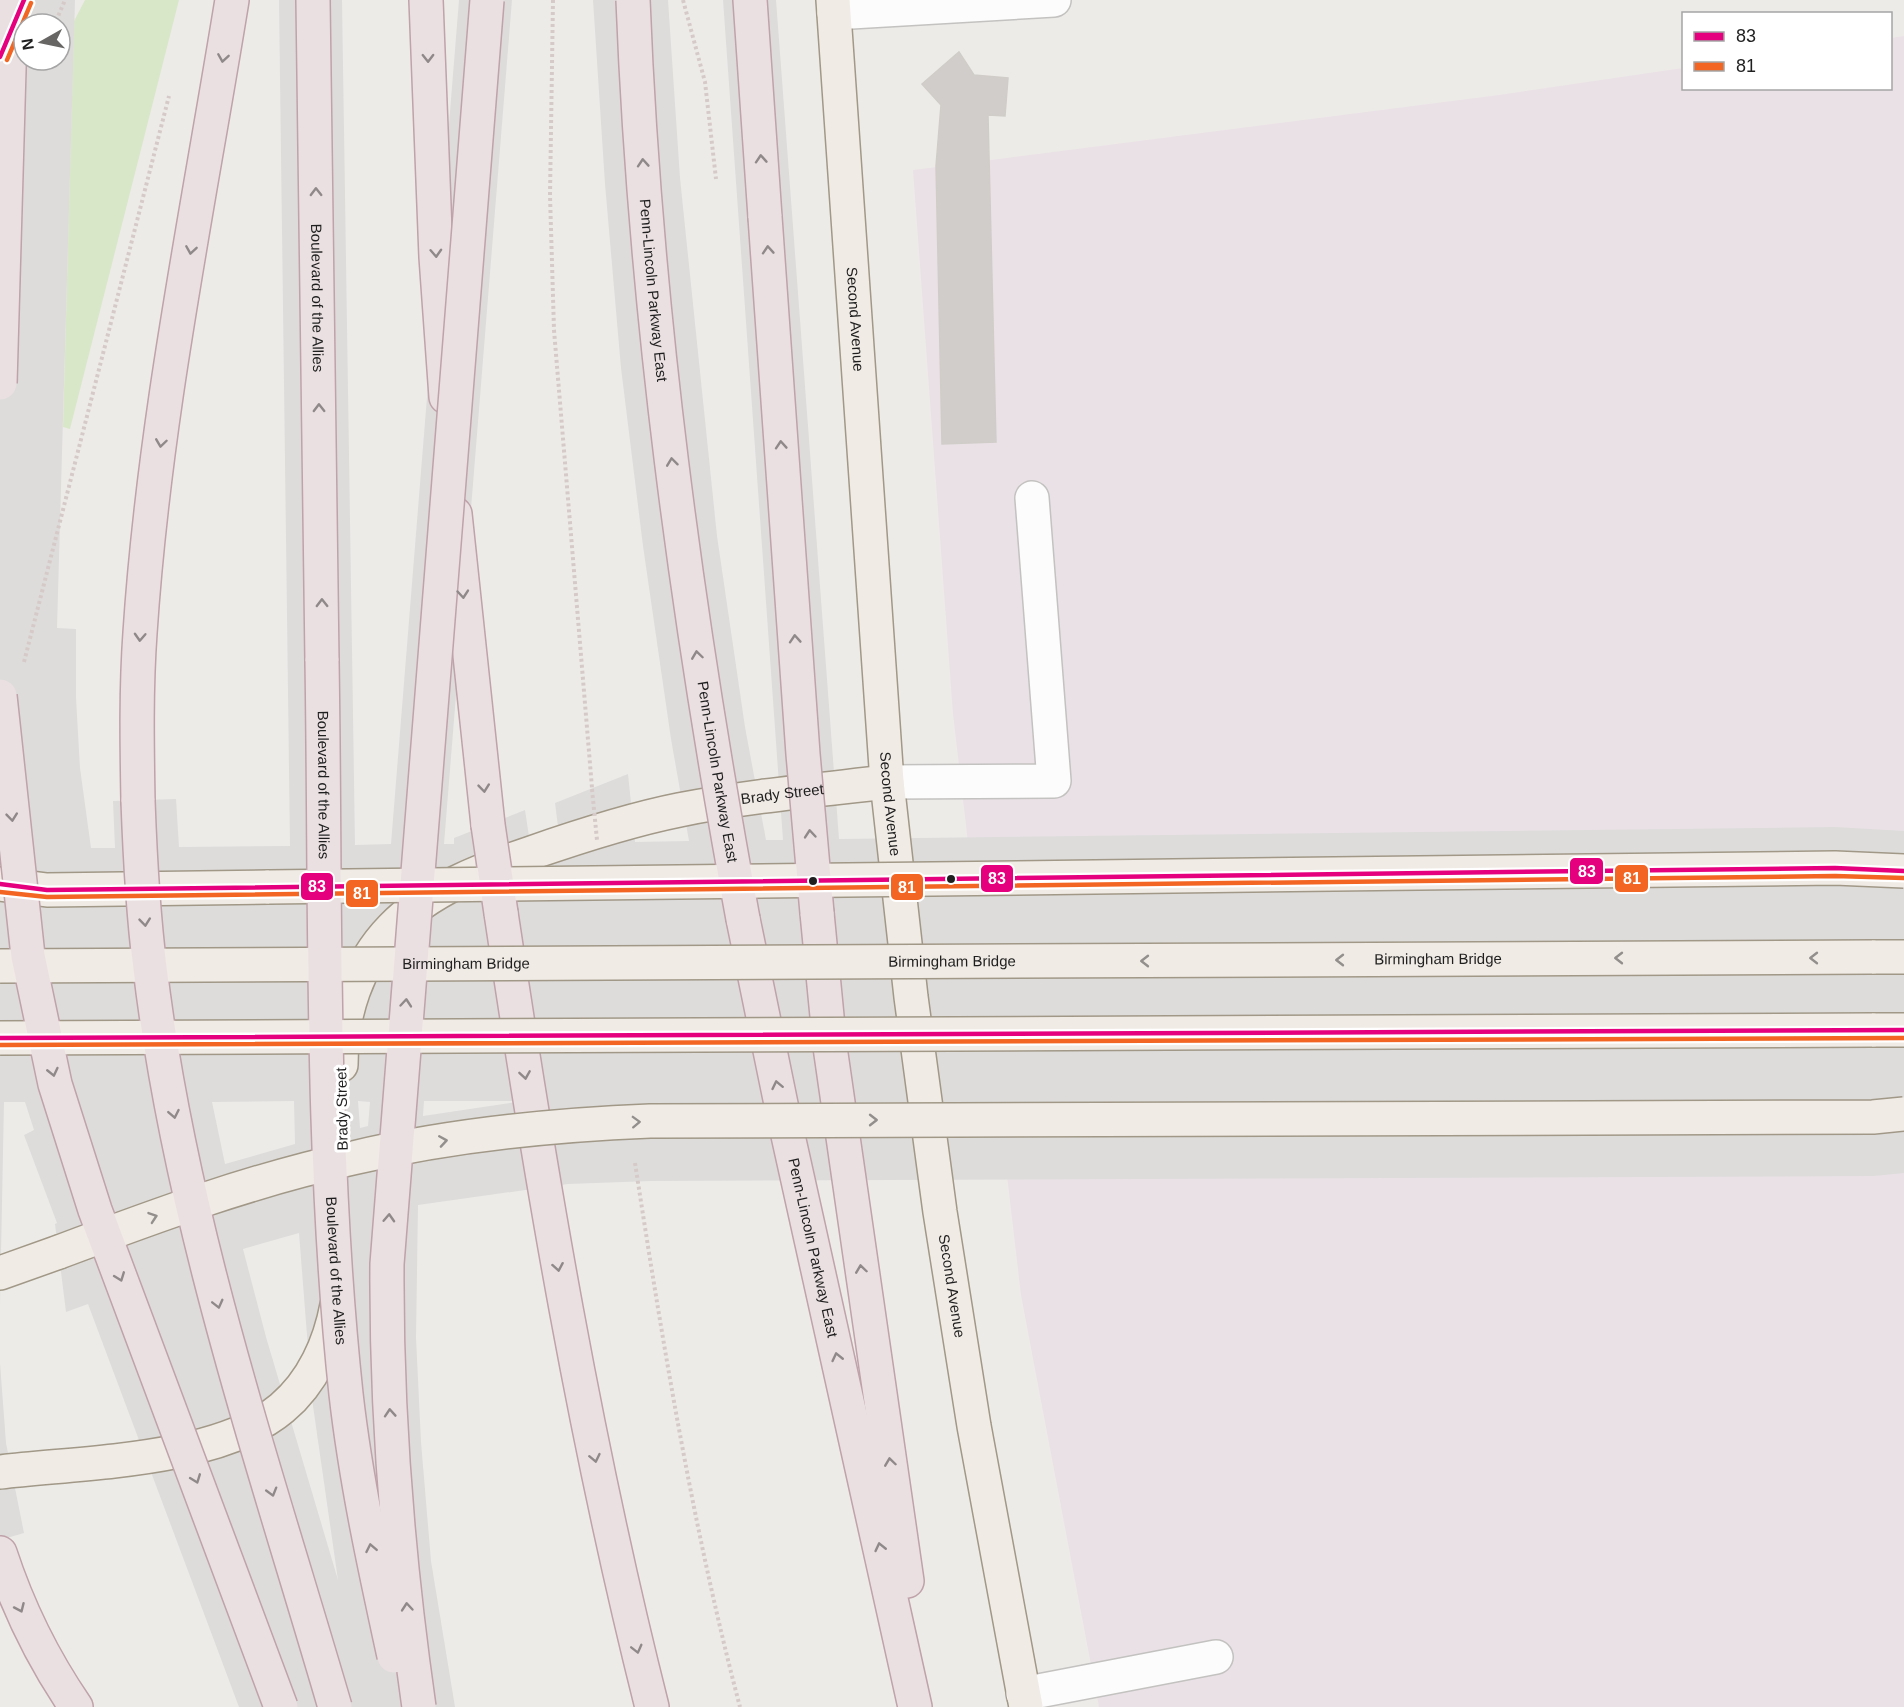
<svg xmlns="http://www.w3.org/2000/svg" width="1904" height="1707" viewBox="0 0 1904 1707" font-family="Arial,sans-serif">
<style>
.industrial{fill:#eae1e6}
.grass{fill:#d9e7c9}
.parking{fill:#dddcdb;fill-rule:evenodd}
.building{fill:#d0cdcb;stroke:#d0cdc9;stroke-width:1.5}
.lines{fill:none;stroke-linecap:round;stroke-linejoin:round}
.minor-casing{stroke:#c3c2c0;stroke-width:36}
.major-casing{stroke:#a19887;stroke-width:36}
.highway-casing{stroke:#bfa2aa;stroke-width:36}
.path{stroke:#d6cac8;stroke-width:4;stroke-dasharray:3 3;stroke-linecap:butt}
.minor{stroke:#fcfcfc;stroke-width:33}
.major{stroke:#f0ebe5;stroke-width:33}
.highway{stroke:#eae0e1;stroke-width:33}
.major-bridge-casing{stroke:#a19887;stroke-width:36;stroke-linecap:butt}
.highway-bridge-casing{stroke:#bfa2aa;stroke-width:36;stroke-linecap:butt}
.path-bridge{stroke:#d6cac8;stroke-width:4;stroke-dasharray:3 3;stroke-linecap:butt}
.major-bridge{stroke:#f0ebe5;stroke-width:33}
.highway-bridge{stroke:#eae0e1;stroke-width:33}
.bus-1-casing{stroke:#fff;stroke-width:9}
.bus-2-casing{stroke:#fff;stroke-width:9}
.bus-1{stroke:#e5007d;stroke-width:4.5}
.bus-2{stroke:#f26522;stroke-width:4.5}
.oneway{stroke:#8f898a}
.oneway2{stroke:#928f8c}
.bus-dot{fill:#1f1f1f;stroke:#fff;stroke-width:2}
.labels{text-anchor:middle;stroke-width:6;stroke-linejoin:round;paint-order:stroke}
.street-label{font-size:15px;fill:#1f1f1f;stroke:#fff}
.line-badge{stroke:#fff;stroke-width:2}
.badge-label{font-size:16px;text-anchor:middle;font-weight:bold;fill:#fff}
</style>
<rect width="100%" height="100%" fill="#edebe8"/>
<path class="industrial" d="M 1904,36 L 1904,1707 L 1099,1707 L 1021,1295 L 953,714 L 913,170 L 1499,95 L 1683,68 L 1684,88 L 1890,88 L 1891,38 Z"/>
<path class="grass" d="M 85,0 L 179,0 L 70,429 L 63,427 L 74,21 Z"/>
<path class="parking" d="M 0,0 L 75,0 L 57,628 L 76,629 L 76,698 L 80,768 L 91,848 L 115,848 L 113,801 L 176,799 L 179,847 L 290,846 L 279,0 L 342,0 L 355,845 L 391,844 L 459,0 L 512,0 L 444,844 L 454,844 L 454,838 L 525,810 L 530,843 L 560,842 L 555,803 L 628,774 L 635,842 L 689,841 L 671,739 L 643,546 L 621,368 L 605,184 L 593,0 L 668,0 L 680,178 L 717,536 L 745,727 L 766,840 L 783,840 L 723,0 L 776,0 L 839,839 L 1835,827 L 1904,831 L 1904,1173 L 1874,1176 L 651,1181 L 568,1184 L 418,1205 L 416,1338 L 421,1442 L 431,1561 L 455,1707 L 239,1707 L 88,1304 L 66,1312 L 55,1224 L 57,1223 L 24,1135 L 34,1130 L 25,1102 L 4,1102 L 0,1305 ZM 24,24 L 60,24 L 60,60 L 24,60 ZM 294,1101 L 295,1144 L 225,1164 L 212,1102 ZM 358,1101 L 370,1102 L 368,1126 L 360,1128 ZM 424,1101 L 517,1101 L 517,1102 L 423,1116 ZM 299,1233 L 312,1399 L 338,1580 L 266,1337 L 243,1249 Z
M 0,1363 L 6,1443 L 24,1533 L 0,1540 Z"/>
<path class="building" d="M 959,52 L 974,75 L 1008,78 L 1005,116 L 988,115 L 996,442 L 942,444 L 936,166 L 941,105 L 922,84 Z"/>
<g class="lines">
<g class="minor-casing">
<path id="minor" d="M 834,13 L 1054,0
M 887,782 L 1054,781 L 1032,498
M 1023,1694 L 1216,1657"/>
</g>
<g class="major-casing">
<g id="major">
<path id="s1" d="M 833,0 L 887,782 L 911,997 L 940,1212 L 974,1426 L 1026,1707"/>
<path d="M 0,884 L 47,890 L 269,887"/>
<path d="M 1872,957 L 1904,957"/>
<path d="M 1872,1030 L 1904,1030"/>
<path id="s2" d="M 341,1065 C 341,1014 357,964 392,928 C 430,889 481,870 531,853 C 580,836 629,820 679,810 C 748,796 818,790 887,782"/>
<path d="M 0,1273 L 59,1252"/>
<path d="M 0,1472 C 82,1462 218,1462 282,1408 C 313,1382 330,1343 337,1305"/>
</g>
</g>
<g class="highway-casing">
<g id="highway">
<path id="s3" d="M 313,0 L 322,661"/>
<path d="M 426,0 L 436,257 L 446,397"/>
<path d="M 750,0 L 765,217"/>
<path d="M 455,514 L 488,825"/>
<path d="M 138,801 C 137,745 136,689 140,633 C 154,420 198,210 232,0"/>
<path d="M 501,913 C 541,1180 586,1446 652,1707"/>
<path d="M 817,913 L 830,1047 L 907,1581"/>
<path id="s4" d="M 743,919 L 781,1104 L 915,1707"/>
<path d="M 0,1553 C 18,1608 43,1659 76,1707"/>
</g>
</g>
<path class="path" d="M 553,0 L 550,195 L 554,330 L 592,788
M 683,0 L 705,82 L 716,179
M 56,21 L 65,0
M 24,662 L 169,96
M 635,1163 C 663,1345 693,1529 740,1707"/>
<use href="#minor" class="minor"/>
<use href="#major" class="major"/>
<use href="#highway" class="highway"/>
<g class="major-bridge-casing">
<g id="major-bridge">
<path d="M 269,887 L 1835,868 L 1904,871"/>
<path id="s5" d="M 0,966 L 1872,957"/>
<path d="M 0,1038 L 1872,1030"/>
<path d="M 59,1252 C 155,1216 252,1180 353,1158 C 451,1135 550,1125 650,1121 L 1873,1117 L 1904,1114"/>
</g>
</g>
<g class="highway-bridge-casing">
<g id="highway-bridge">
<path id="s6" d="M 633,0 C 645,309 687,616 743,919"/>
<path d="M 765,217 L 803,754 L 817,913"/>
<path d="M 0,383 L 11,0"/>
<path id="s7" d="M 322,661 C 326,905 320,1151 346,1394 C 356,1482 375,1569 394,1656"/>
<path d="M 0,696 L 28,956 L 55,1084 L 95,1210 L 281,1707"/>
<path d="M 138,801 C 140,857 143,913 150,968 C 180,1221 264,1464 335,1707"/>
<path d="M 488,825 L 501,913"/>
<path d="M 419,1707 C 398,1561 386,1411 387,1264 L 487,0"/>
</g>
</g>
<path class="path-bridge" d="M 592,789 L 597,840"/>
<use href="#major-bridge" class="major-bridge"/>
<use href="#highway-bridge" class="highway-bridge"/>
<g class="bus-1-casing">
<path id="bus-1" d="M 0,57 L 24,0
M 0,884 L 47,890 L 1835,868 L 1904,871
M 0,1038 L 1904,1030"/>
</g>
<g class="bus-2-casing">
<path id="bus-2" d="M 7,60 L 31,3
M 0,892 L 47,897 L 1835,876 L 1904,878
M 0,1045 L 1904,1038"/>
</g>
<use href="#bus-1" class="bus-1"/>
<use href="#bus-2" class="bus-2"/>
</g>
<defs><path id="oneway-chevron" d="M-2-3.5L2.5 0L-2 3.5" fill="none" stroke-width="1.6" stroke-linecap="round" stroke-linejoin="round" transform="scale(1.5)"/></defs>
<g class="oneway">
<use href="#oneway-chevron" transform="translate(223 58) rotate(99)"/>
<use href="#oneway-chevron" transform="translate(428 58) rotate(89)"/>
<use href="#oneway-chevron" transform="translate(761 159) rotate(-94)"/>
<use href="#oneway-chevron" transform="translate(643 163) rotate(-94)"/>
<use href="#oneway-chevron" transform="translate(316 192) rotate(-91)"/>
<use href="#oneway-chevron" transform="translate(191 250) rotate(99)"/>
<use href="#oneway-chevron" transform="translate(768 250) rotate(-94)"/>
<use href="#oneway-chevron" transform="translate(436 253) rotate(87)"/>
<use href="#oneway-chevron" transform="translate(319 408) rotate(-91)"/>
<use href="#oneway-chevron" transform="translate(161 443) rotate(98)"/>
<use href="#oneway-chevron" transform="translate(781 445) rotate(-94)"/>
<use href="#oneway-chevron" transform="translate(672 462) rotate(-97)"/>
<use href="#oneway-chevron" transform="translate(463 594) rotate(85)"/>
<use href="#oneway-chevron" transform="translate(322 603) rotate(-91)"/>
<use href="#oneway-chevron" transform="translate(140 637) rotate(93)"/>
<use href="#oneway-chevron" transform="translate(795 639) rotate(-94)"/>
<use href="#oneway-chevron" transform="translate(697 655) rotate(-98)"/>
<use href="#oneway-chevron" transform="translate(484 788) rotate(84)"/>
<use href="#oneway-chevron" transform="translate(12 817) rotate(84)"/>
<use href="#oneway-chevron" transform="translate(810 834) rotate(-95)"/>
<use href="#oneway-chevron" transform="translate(145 922) rotate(84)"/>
<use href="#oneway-chevron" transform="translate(406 1003) rotate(-85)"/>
<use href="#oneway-chevron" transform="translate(53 1072) rotate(77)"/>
<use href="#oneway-chevron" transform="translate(525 1075) rotate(81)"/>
<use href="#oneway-chevron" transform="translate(777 1085) rotate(-102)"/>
<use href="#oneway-chevron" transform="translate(174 1114) rotate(79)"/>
<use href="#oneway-chevron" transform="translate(389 1218) rotate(-87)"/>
<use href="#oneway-chevron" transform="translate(558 1267) rotate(80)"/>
<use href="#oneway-chevron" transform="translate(861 1269) rotate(-98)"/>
<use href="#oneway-chevron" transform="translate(120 1277) rotate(69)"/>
<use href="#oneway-chevron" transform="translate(218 1304) rotate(76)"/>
<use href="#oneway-chevron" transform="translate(837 1357) rotate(-103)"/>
<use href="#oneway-chevron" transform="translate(390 1413) rotate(-94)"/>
<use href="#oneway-chevron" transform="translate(595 1458) rotate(78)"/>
<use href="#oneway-chevron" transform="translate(890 1462) rotate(-98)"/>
<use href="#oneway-chevron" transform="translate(196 1479) rotate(69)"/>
<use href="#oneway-chevron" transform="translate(272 1492) rotate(74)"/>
<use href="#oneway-chevron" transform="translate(880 1547) rotate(-103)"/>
<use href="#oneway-chevron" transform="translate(371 1548) rotate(-101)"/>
<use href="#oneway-chevron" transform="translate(407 1607) rotate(-95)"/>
<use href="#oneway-chevron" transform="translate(20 1608) rotate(66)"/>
<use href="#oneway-chevron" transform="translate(637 1649) rotate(76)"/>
</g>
<g class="oneway2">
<use href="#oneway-chevron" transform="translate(1619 958) rotate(180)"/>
<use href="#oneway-chevron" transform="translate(1814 958) rotate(180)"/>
<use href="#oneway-chevron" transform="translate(1340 960) rotate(180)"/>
<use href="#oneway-chevron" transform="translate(1145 961) rotate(180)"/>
<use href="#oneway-chevron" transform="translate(873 1120)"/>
<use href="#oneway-chevron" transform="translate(636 1122) rotate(-2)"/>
<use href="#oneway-chevron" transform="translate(443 1141) rotate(-9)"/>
<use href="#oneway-chevron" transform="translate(153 1217) rotate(-19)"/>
</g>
<g class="bus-dot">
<circle cx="951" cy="879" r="5"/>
<circle cx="813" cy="881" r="5"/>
</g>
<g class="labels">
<g class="street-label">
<text dy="5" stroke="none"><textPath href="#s6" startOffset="291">Penn-Lincoln Parkway East</textPath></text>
<text dy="5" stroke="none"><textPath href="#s3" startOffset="298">Boulevard of the Allies</textPath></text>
<text dy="5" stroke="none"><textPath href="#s1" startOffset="320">Second Avenue</textPath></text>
<text dy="5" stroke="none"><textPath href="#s6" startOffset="777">Penn-Lincoln Parkway East</textPath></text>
<text dy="5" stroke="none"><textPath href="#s7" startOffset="124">Boulevard of the Allies</textPath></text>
<text dy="5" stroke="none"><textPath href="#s2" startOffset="568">Brady Street</textPath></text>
<text dy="5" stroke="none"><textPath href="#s1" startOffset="806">Second Avenue</textPath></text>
<text dy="5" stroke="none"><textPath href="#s5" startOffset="1438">Birmingham Bridge</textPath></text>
<text dy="5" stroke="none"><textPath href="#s5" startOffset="952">Birmingham Bridge</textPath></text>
<text dy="5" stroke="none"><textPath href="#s5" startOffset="466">Birmingham Bridge</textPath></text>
<text transform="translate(342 1109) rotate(-91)" y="5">Brady Street</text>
<text dy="5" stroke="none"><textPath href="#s4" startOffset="336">Penn-Lincoln Parkway East</textPath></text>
<text dy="5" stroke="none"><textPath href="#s7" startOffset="610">Boulevard of the Allies</textPath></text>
<text dy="5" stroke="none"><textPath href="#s1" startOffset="1292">Second Avenue</textPath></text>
</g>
</g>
<g class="line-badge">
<rect x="1569" y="857" width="35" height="28" rx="6" fill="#e5007d"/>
<rect x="980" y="864" width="34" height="29" rx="6" fill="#e5007d"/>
<rect x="1614" y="864" width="35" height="29" rx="6" fill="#f26522"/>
<rect x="300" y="872" width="34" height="29" rx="6" fill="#e5007d"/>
<rect x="890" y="873" width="34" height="28" rx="6" fill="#f26522"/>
<rect x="345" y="879" width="34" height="29" rx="6" fill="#f26522"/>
</g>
<g class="badge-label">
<text x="1587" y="877">83</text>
<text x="997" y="884">83</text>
<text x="1632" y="884">81</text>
<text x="317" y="892">83</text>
<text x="907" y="893">81</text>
<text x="362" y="899">81</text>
</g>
<rect x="1682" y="12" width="210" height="78" fill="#ffffff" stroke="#a5a5a5" stroke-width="1.5"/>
<rect x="1694" y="32" width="30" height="9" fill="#e5007d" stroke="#a5a5a5" stroke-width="1.5"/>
<text x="1736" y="42" font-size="18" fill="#1f1f1f">83</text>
<rect x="1694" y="62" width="30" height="9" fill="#f26522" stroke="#a5a5a5" stroke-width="1.5"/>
<text x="1736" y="72" font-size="18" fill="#1f1f1f">81</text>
<g transform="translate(42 42) rotate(261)"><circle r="28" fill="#ffffff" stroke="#a5a5a5" stroke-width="1.5"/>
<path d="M0-4.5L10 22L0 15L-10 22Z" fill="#676665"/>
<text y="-9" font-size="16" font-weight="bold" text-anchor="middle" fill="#1f1f1f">N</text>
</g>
</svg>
